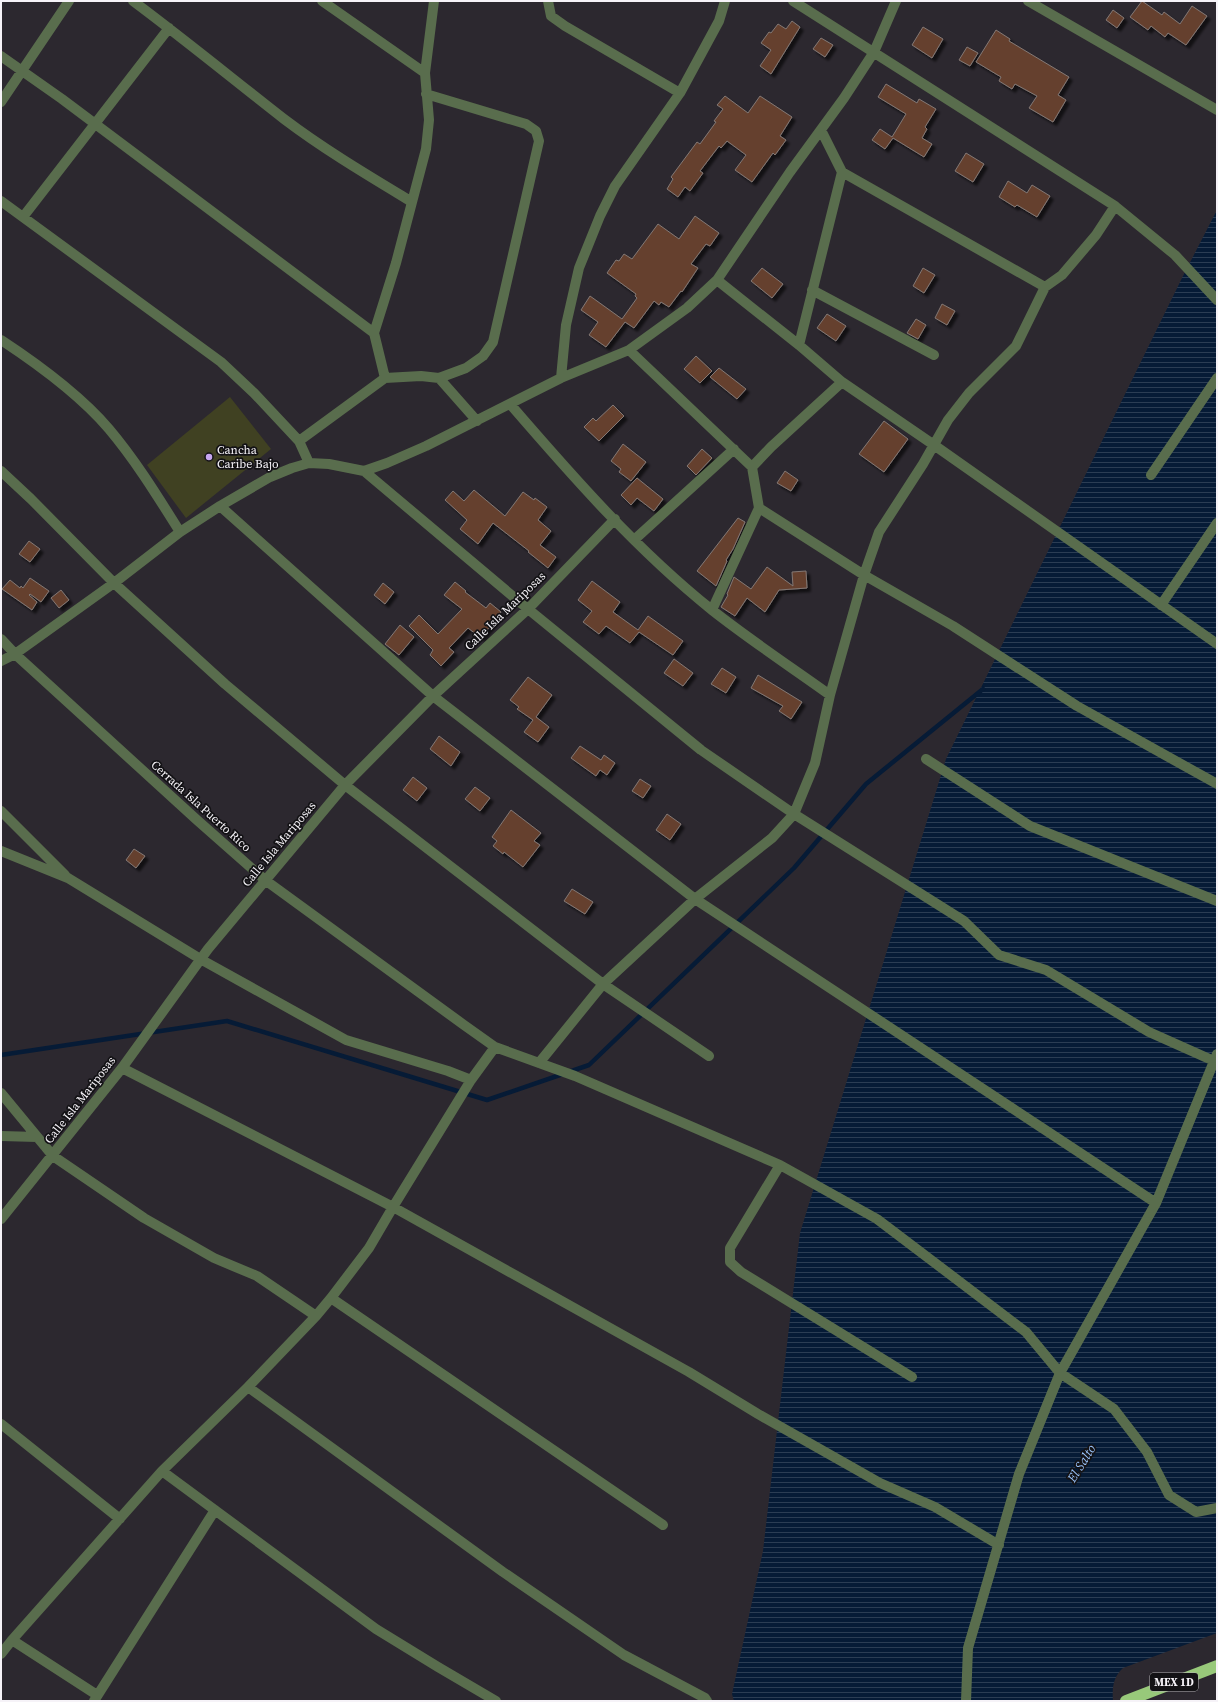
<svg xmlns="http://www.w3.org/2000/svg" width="1218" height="1702" viewBox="0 0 1218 1702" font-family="'Source Serif 4',serif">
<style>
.pitch{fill:#404122}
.water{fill:url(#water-rules)}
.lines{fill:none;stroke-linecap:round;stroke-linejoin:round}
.stream{stroke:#061b36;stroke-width:4.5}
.building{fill:#65402f;stroke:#837874;filter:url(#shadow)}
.minor{stroke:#596d4d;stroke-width:10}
.highway{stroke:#98c97a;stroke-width:12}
.poi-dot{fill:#c7a6ef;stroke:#131215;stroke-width:1.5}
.labels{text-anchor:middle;stroke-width:3.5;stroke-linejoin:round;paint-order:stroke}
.shield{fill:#131215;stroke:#b2b0b4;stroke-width:1}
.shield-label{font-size:11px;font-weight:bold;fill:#f6f3f8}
.poi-label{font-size:12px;fill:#f6f3f8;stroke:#131215;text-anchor:start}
.street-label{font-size:12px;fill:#f6f3f8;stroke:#131215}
.water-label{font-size:13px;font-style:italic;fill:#98c1f7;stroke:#131215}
</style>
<defs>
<pattern id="water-rules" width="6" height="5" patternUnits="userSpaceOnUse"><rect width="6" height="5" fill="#061b36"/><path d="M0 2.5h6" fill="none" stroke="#2b3d54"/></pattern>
<filter id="shadow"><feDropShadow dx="3.5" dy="3.5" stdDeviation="1" flood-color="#0009"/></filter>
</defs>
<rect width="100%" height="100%" fill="#2c282f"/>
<path class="pitch" d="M 230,397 L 271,449 L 186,518 L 147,465 Z"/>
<path class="water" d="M 1217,210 L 1217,1633 L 1123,1668 C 1113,1677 1112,1688 1113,1701 L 734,1701 L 732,1694 L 763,1551 L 800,1233 L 946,759 L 1182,278 Z"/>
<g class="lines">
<path class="stream" d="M 1,1055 L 227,1021 L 487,1100 L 589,1065 L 794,868 L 866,784 L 983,689"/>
</g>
<path class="building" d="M 1142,1 L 1162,15 L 1164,12 L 1180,24 L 1192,6 L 1207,16 L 1186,45 L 1168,33 L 1165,37 L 1151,26 L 1148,30 L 1130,17 Z
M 1113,10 L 1124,18 L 1117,28 L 1106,20 Z
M 792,21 L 800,27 L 771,74 L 760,66 L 771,50 L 761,43 L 769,32 L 771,33 L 778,24 L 786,29 Z
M 923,27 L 943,39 L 932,58 L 912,45 Z
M 996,30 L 1010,39 L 1009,41 L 1069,77 L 1058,95 L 1066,100 L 1053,122 L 1029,108 L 1037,96 L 1015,84 L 1012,89 L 999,81 L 1001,77 L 976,62 Z
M 821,38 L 833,45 L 825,57 L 813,49 Z
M 967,47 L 978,53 L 970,66 L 959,60 Z
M 886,84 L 917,103 L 919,99 L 936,109 L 925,127 L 927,129 L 922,138 L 932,144 L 924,157 L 893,138 L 885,149 L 872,140 L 880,129 L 892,137 L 906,114 L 878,97 Z
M 725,96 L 748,113 L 760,96 L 792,117 L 780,136 L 786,140 L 775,155 L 773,153 L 752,182 L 735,170 L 746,155 L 727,141 L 721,148 L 719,146 L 700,171 L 703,173 L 690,191 L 685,187 L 678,197 L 667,189 L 673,179 L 671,177 L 697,142 L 700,144 L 716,122 L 714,121 L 723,109 L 717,105 Z
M 966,153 L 984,164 L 973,182 L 955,171 Z
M 1008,181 L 1027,193 L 1032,185 L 1050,196 L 1037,217 L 1017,205 L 1015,207 L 999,197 Z
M 695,216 L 719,233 L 710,246 L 706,244 L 691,264 L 698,268 L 682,292 L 681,291 L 669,307 L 661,302 L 659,305 L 654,301 L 634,328 L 625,322 L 606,347 L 589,335 L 598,322 L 581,310 L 590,296 L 622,319 L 637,298 L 635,296 L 636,294 L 607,273 L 616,260 L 619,261 L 624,254 L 632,259 L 658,224 L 679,239 Z
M 762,268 L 783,284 L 772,298 L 751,281 Z
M 923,268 L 935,275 L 924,293 L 913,286 Z
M 942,304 L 955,311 L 947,325 L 935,318 Z
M 827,314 L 846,326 L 836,341 L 817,328 Z
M 916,319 L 926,325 L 918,339 L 907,333 Z
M 696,356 L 712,371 L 700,383 L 684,369 Z
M 719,368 L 746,389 L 737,399 L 710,377 Z
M 613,405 L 624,416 L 599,441 L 584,427 L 593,418 L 596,421 Z
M 884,421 L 908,439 L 884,472 L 859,454 Z
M 623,444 L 646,462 L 631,481 L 619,472 L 621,469 L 611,461 Z
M 702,449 L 712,458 L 696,475 L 687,466 Z
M 785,471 L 798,480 L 791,491 L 777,483 Z
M 637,478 L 663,499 L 654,511 L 637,498 L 631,505 L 621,495 Z
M 474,490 L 505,516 L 523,492 L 534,500 L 535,498 L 547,507 L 538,520 L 551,531 L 540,545 L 556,557 L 548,568 L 528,552 L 529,551 L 493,523 L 478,544 L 460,529 L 467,520 L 445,500 L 453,491 L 464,501 Z
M 738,518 L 745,522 L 733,549 L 726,560 L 727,561 L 716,586 L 697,571 Z
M 29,541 L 40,549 L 30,562 L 19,554 Z
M 767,567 L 793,586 L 792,572 L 806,571 L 807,588 L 779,590 L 765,612 L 747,598 L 735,616 L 721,607 L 728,595 L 727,594 L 734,577 L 751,589 Z
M 30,578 L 49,591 L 41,602 L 30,594 L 29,595 L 37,602 L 32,610 L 2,589 L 10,580 L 20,588 L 21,586 L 23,588 Z
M 592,581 L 620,602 L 613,612 L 638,630 L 648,616 L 683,641 L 673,655 L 639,632 L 630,643 L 606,626 L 599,634 L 583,622 L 592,611 L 578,600 Z
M 455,582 L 466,591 L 465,592 L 486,608 L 490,603 L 501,612 L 481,638 L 468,628 L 449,648 L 454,652 L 441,666 L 430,655 L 433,650 L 409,626 L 419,615 L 438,634 L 462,609 L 444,595 Z
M 383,583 L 394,592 L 385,604 L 374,595 Z
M 61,590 L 69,600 L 59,608 L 51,598 Z
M 400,625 L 414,637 L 399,655 L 385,644 Z
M 674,659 L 693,673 L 683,686 L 664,673 Z
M 722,668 L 736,677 L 726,693 L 711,684 Z
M 758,675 L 802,702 L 791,719 L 779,711 L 783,706 L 751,688 Z
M 528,677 L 552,695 L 536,717 L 549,727 L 538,742 L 524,732 L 533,720 L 517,709 L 519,707 L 510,700 Z
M 439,736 L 460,752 L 451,766 L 430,749 Z
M 580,746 L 601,760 L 604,755 L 615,763 L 607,775 L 600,770 L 596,776 L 571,758 Z
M 413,777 L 427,788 L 417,801 L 403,790 Z
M 640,779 L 651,786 L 643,798 L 632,791 Z
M 475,787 L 490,798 L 480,811 L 465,799 Z
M 511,810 L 541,833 L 534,841 L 540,845 L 523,867 L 504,852 L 503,854 L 493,846 L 497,841 L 492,837 Z
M 667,814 L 681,824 L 670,840 L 656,830 Z
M 134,849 L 145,856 L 136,868 L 126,860 Z
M 572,889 L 593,902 L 585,914 L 564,901 Z"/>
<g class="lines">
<path class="minor" d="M 133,1 C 184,39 234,80 284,119 C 325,150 369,176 412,202
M 322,1 L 425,73
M 548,1 L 551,16 L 565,26 L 680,93
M 793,1 L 1115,206 L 1175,255 L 1217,300
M 1028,1 L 1217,110
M 1,56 L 62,99 L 374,333
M 1,102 L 69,1
M 842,172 L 1045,287
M 1,201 L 221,362 L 254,393 L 299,441 L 309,463
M 1115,206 L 1096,235 L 1062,275 L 1045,287 L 1016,346 L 969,393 L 948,420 L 923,464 L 879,532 L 864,575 L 953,626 L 1077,706 L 1217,784
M 23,217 L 169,28
M 717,280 L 799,345
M 812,290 L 934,355
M 1,340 C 39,365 80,395 109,429 C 136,461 158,497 180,532
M 629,350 L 752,467
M 385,378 L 421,376 L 439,378 L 466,368 L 483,356 L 493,342 L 539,141 L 536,131 L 526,124 L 426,94
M 439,378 L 477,421
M 561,378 L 566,325 L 579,268 L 600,216 L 615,186 L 680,93 L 719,21 L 725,1
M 842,382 L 934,445 L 1217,644
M 510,404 C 573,477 637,550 712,610 C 750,640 791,667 830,695
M 299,441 L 385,378 L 374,333 L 396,263 L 426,149 L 429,120 L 425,73 L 434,1
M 1,471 L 31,499 L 114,583 L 225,684 L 345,785 L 603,984 L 709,1056
M 364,471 L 528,609 L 701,750 L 794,814 L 964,921 L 999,955 L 1046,970 L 1149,1032 L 1214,1061
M 1151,475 L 1217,378
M 220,506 L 433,696 L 695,899 L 1156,1203
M 634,540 L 734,449
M 1161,605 L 1217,523
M 712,610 L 759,508
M 1,639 L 15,654 L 197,820 L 265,880 L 464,1025 L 495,1047 L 575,1076 L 780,1165 L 877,1219 L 1026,1332 L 1060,1373 L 1114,1409 L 1147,1452 L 1169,1495 L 1196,1512 L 1217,1508
M 1,661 L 15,654 L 114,583 L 180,532 L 220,506 L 270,477 L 292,468 L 309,463 L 329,464 L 364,471 L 387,463 L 426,446 L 561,378 L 629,350 L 687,308 L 717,280 L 790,172 L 844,98 L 874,52 L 896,1
M 926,759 L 1030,826 L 1217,901
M 1,811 L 65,875
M 1,851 L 68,878 L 202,960 L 346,1040 L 448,1071 L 471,1080
M 539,1063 L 603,984 L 695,899 L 772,838 L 794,814 L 815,763 L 830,695 L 864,575 L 759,508 L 752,467 L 771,447 L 842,382 L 799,345 L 842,172 L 821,130
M 122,1068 L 393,1207 L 689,1372 L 758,1414 L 880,1483 L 935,1507 L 999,1545
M 1,1093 L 53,1156 L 144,1218 L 214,1258 L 257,1276 L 316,1316
M 1,1136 L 37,1137
M 780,1165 L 730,1248 L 730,1262 L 741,1272 L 912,1377
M 1,1219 L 122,1068 L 208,949 L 345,785 L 433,696 L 528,609 L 615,519
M 331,1298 L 663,1525
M 248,1387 L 503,1572 L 624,1655 L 705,1698 L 707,1701
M 1,1424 L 120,1519
M 162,1471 L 376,1629 L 438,1667 L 496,1701
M 12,1640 L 97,1695
M 1,1654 L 12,1640 L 162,1471 L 248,1387 L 316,1316 L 331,1298 L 369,1248 L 393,1207 L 471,1080 L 495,1047
M 94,1701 L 215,1510
M 966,1701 L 968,1648 L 1019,1474 L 1060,1373 L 1156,1203 L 1217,1054"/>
<path class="highway" d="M 1126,1701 L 1217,1666"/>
</g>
<circle class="poi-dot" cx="209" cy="457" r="4"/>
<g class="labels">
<rect class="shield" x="1150" y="1673" width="48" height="18" rx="3"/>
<g class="shield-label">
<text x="1174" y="1686">MEX 1D</text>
</g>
<g class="poi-label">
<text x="217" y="454">Cancha<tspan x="217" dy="14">Caribe Bajo</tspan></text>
</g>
<g class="street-label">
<text transform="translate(505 611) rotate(-44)" y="4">Calle Isla Mariposas</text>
<text transform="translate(201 806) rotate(42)" y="4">Cerrada Isla Puerto Rico</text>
<text transform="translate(279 844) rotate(-50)" y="4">Calle Isla Mariposas</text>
<text transform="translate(80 1100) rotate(-52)" y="4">Calle Isla Mariposas</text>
</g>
<g class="water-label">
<text transform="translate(1081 1463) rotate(-58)" y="5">El Salto</text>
</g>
</g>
<rect width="1218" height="1702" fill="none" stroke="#f6f3f8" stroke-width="4"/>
</svg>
